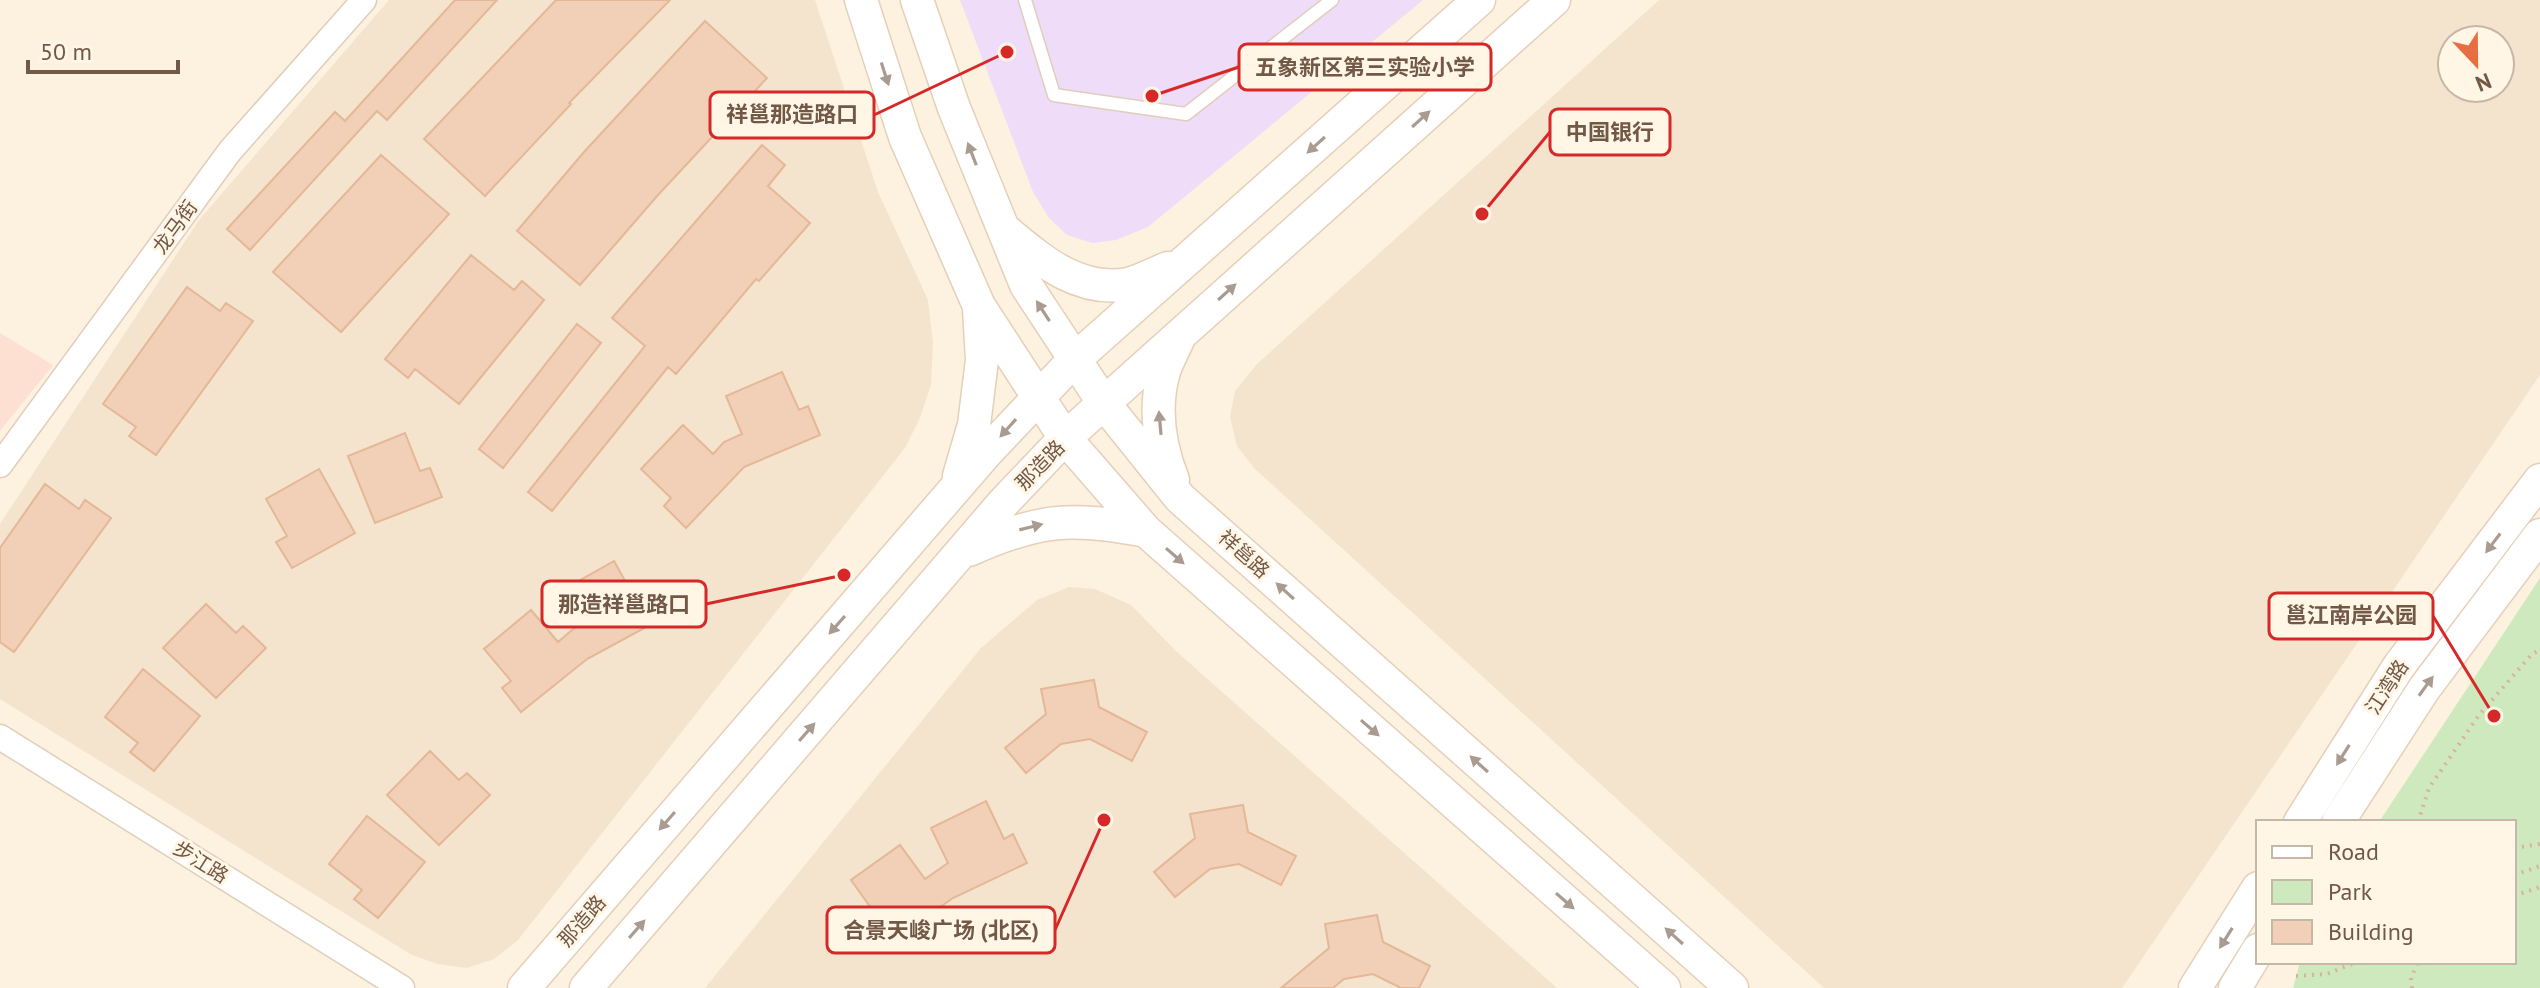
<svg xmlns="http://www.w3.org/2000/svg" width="2540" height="988" viewBox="0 0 2540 988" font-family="'PT Sans','Noto Sans SC',sans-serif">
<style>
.residential{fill:#f4e4ce;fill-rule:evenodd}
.commercial{fill:#fde0d2}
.education{fill:#efdcf8}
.park{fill:#cee9be}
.building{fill:#f2d0b7;stroke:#e4b797;stroke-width:2}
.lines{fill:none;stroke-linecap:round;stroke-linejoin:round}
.lane-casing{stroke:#e0cebb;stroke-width:15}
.street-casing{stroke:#e0cebb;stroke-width:27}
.secondary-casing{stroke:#e5cfb9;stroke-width:35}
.path{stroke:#d6b39a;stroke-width:4;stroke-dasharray:2 6;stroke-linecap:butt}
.lane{stroke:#fff;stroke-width:12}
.street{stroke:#fff;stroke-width:24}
.secondary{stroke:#fff;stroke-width:32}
.oneway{fill:#aa9b91}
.labels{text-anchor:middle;stroke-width:6;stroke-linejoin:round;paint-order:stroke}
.street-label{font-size:20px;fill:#725847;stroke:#fff6e5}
.leader{fill:none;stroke:#d62828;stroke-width:3}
.callout-dot{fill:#d62828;stroke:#fff6e5;stroke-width:3}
.callout{fill:#fff6e5;stroke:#d62828;stroke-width:3}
.callout-label{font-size:22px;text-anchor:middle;font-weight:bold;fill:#725847}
</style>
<rect width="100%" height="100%" fill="#fcf2df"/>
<path class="residential" d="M 389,0 L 815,0 L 878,192 L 928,300 L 933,343 L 931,385 L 919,420 L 905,448 L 518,940 L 494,959 L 467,968 L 437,964 L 410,954 L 0,699 L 0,524 L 199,220 Z
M 1659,0 L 2540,0 L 2540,375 L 2122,988 L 1824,988 L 1254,468 L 1237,446 L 1230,417 L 1235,391 L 1257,364 ZM 2500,40 L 2500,88 L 2452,88 L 2452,40 Z
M 1069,587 L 1095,589 L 1131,605 L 1177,652 L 1557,988 L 705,988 L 981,648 L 1037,600 Z"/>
<path class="commercial" d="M 0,333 L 53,365 L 0,431 Z"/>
<path class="education" d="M 960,0 L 1423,0 L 1148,227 L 1116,240 L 1092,243 L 1067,235 L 1049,218 L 1033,192 Z"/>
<path class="park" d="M 2540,578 L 2540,988 L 2293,988 L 2300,962 L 2514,962 L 2514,822 L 2379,822 Z"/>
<path class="building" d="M 455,0 L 497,0 L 387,120 L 377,111 L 250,250 L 227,229 L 335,112 L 345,121 Z
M 556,0 L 670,0 L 569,103 L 571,104 L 485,196 L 424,139 Z
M 705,21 L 767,78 L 658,195 L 580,285 L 517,231 L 584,152 Z
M 762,145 L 785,165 L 768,186 L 810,223 L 759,281 L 756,279 L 676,374 L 668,367 L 552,511 L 528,492 L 645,346 L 612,318 Z
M 381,155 L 449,214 L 341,332 L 273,272 Z
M 471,255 L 514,290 L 522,281 L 544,300 L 459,404 L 415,369 L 408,378 L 385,359 Z
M 187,287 L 220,311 L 226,303 L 253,321 L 156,455 L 129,436 L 136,427 L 103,404 Z
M 577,324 L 601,343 L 503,468 L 479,449 Z
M 782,372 L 799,410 L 808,406 L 820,435 L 744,467 L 686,528 L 664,506 L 671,498 L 641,469 L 683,425 L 713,454 L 724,442 L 742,434 L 726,396 Z
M 405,433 L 420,471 L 430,468 L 442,497 L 375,523 L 348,456 Z
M 319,469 L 355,533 L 292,568 L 276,542 L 287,536 L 266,499 Z
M 45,484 L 79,509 L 85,500 L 111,518 L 14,652 L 0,642 L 0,548 Z
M 614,561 L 634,597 L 643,592 L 659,620 L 587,659 L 521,712 L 502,688 L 511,681 L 484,649 L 531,610 L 558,642 L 579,624 L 561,591 Z
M 206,604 L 236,633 L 243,626 L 266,648 L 216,698 L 163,648 Z
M 143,669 L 200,716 L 154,771 L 130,752 L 138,743 L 105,717 Z
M 1094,680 L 1099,707 L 1147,732 L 1132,761 L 1090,739 L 1061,744 L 1026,773 L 1005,748 L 1046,714 L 1041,689 Z
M 430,751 L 459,780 L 467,773 L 490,795 L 439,845 L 387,795 Z
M 986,801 L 1004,839 L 1013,834 L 1027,863 L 953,898 L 884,946 L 866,921 L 876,915 L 851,880 L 900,845 L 925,879 L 948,863 L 931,828 Z
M 1243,805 L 1248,832 L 1296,856 L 1281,885 L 1239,864 L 1210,869 L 1175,897 L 1154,872 L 1195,838 L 1190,814 Z
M 367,816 L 425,862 L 378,918 L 354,899 L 362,890 L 329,864 Z
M 1377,915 L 1383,942 L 1430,966 L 1419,988 L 1401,988 L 1373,974 L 1344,979 L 1333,988 L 1281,988 L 1329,948 L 1325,924 Z"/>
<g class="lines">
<g class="lane-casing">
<path id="lane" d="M 1025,0 L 1054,95 L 1186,114 L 1332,0"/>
</g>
<g class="street-casing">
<path id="street" d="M 0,465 L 230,151 L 364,0
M 0,737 L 402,988"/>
</g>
<g class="secondary-casing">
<path id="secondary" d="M 861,0 L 905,137 L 979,306 L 1065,438 L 1146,531 L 1664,988
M 917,0 L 954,108 L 1026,285 L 1103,402 L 1180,498 L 1732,988
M 1006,231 C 1041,260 1078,293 1128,284 C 1141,281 1155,273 1168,268
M 959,476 L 974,425 L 982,360 L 979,309
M 1173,480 C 1160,447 1154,410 1163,375 C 1166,363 1173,351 1178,340
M 969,550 C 1038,519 1072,516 1146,531
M 2300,822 L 2399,666 L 2540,480
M 2338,822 L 2424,689 L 2540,535
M 524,988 L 986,453 L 1074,360 L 1479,0
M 586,988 L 1004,502 L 1065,438 L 1554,0
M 2195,988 L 2258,888
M 2235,988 L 2258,950"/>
</g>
<path class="path" d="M 2418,822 L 2429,788 L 2479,715 L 2532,654 L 2540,650
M 2514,848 L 2540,844
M 2514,875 L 2540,866
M 2514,896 L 2540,887
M 2296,976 L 2327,974 L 2357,962
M 2412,988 L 2411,978 L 2418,962"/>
<use href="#lane" class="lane"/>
<use href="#street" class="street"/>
<use href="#secondary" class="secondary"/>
</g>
<defs><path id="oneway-solid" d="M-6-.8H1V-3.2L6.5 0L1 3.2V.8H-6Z" transform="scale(2)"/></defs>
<g class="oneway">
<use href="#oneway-solid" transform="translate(885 74) rotate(72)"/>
<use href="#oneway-solid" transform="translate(1421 119) rotate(-42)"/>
<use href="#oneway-solid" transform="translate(1316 145) rotate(138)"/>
<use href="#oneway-solid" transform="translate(972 154) rotate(-111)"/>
<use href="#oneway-solid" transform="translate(1227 292) rotate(-42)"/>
<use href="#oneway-solid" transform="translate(1043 311) rotate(-123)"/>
<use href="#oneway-solid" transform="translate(1160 423) rotate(-95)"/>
<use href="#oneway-solid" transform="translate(1008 428) rotate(132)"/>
<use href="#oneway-solid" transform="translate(1031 527) rotate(-14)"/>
<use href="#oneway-solid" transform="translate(2493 543) rotate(127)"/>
<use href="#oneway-solid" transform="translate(1175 556) rotate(41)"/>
<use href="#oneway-solid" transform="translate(1285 591) rotate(-138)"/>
<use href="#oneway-solid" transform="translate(837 625) rotate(131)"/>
<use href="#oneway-solid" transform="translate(2426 686) rotate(-54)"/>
<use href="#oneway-solid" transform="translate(1370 728) rotate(41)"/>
<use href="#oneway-solid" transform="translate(807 732) rotate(-49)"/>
<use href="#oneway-solid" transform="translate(2343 755) rotate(122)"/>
<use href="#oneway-solid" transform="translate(1479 764) rotate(-138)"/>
<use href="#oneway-solid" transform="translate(667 821) rotate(131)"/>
<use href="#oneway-solid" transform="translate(1565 901) rotate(41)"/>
<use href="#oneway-solid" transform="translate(637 929) rotate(-49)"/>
<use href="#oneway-solid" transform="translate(1674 936) rotate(-138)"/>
<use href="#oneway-solid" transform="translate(2226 938) rotate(122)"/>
</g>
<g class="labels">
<g class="street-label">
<text transform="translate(175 227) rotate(-54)" y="7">龙马街</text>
<text transform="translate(1040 465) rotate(-46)" y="7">那造路</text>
<text transform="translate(1244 554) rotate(42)" y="7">祥邕路</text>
<text transform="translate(2387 687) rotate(-57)" y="7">江湾路</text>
<text transform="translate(201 862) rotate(32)" y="7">步江路</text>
<text transform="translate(582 921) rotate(-49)" y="7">那造路</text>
</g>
</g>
<path class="leader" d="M1152 96L1239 67M1007 52L874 115M1482 214L1550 132M844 575L706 604M2494 716L2433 616M1104 820L1055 930"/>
<g class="callout-dot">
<circle cx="1152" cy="96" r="8"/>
<circle cx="1007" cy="52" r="8"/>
<circle cx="1482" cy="214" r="8"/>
<circle cx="844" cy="575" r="8"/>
<circle cx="2494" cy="716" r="8"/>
<circle cx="1104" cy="820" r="8"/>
</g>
<g class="callout">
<rect x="1239" y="44" width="252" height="46" rx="8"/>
<rect x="710" y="92" width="164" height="46" rx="8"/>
<rect x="1550" y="109" width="120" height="46" rx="8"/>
<rect x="542" y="581" width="164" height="46" rx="8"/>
<rect x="2269" y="593" width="164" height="46" rx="8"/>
<rect x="827" y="907" width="228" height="46" rx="8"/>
</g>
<g class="callout-label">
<text x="1365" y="75">五象新区第三实验小学</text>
<text x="792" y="122">祥邕那造路口</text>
<text x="1610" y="140">中国银行</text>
<text x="624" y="612">那造祥邕路口</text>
<text x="2351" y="623">邕江南岸公园</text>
<text x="941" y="938">合景天峻广场 (北区)</text>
</g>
<rect x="2256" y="820" width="260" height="144" fill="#fff6e5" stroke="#c7b7a6" stroke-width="2"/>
<rect x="2272" y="846" width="40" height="12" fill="#ffffff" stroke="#c7b7a6" stroke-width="2"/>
<text x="2328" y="860" font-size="24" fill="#725847">Road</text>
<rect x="2272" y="880" width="40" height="24" fill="#cee9be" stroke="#c7b7a6" stroke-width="2"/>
<text x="2328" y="900" font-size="24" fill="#725847">Park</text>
<rect x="2272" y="920" width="40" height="24" fill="#f2d0b7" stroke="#c7b7a6" stroke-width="2"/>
<text x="2328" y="940" font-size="24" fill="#725847">Building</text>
<g transform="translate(2476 64) rotate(158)"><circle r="38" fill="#fff6e5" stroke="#c7b7a6" stroke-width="2"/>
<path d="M0-6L14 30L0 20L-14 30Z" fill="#e86d42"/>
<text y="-12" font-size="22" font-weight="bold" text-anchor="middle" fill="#725847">N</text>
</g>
<path d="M28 60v12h150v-12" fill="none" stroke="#725847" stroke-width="4"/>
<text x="40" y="60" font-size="24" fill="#725847" stroke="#fff6e5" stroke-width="6" paint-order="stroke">50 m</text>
</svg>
